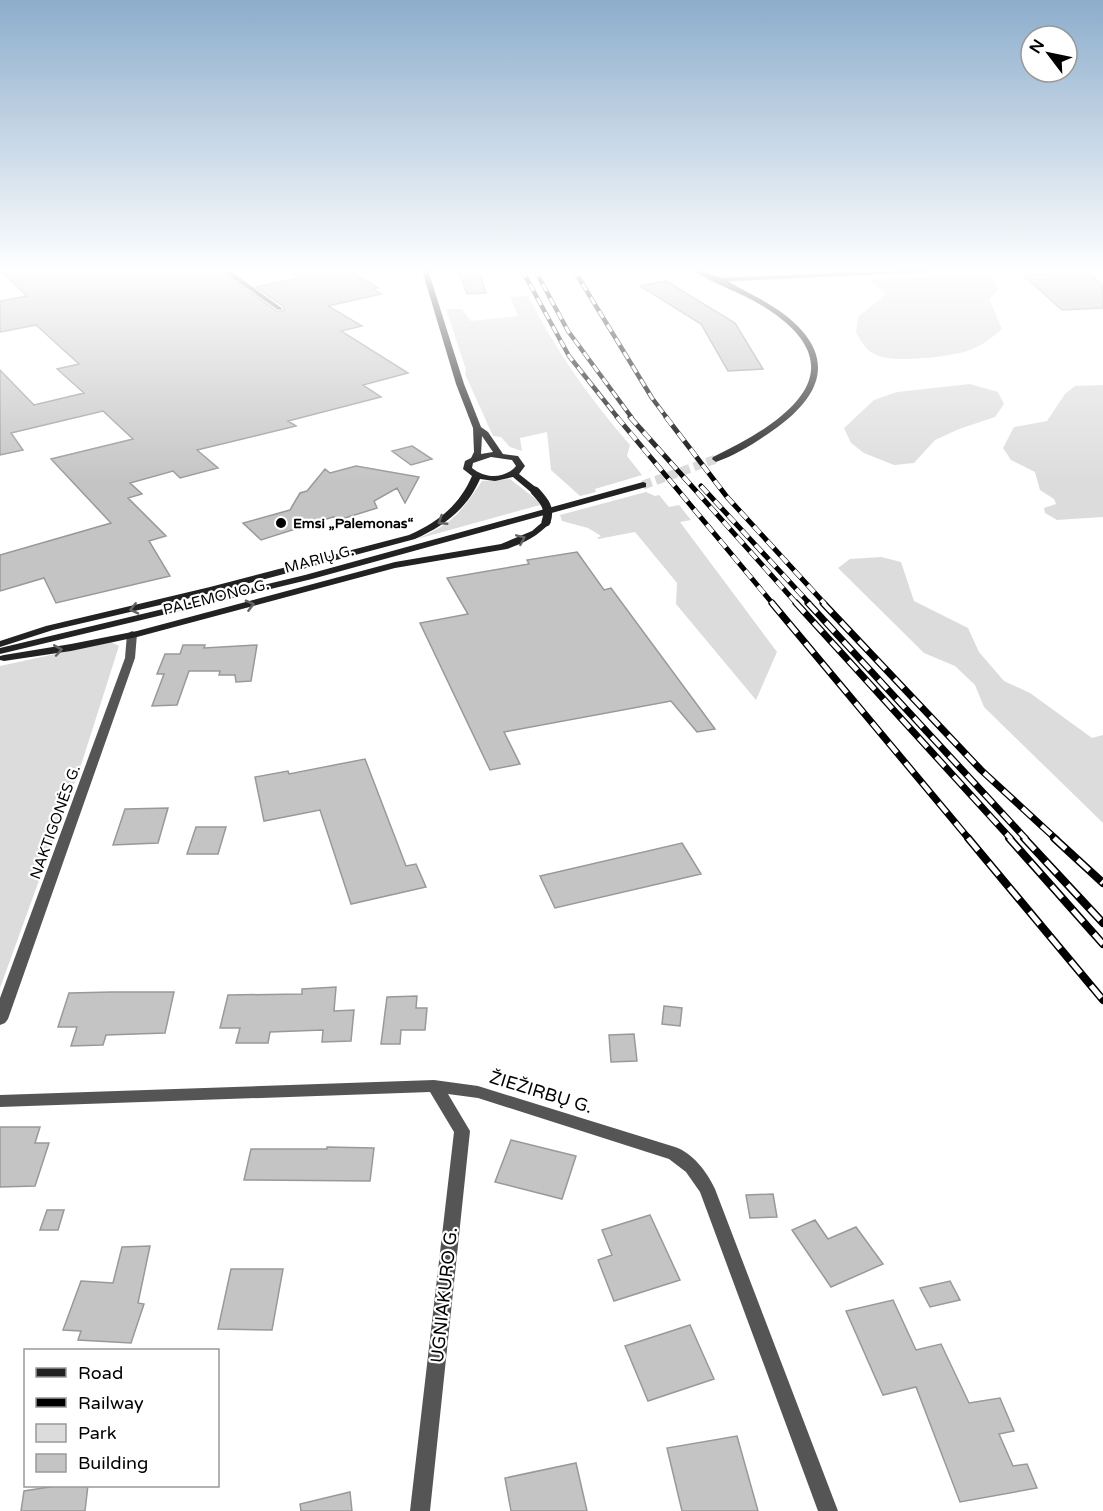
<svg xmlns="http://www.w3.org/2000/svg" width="1103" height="1511" viewBox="0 0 1103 1511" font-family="'Varela Round',sans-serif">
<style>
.green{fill:#dcdcdc}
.building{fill:#c4c4c4;stroke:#999;stroke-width:1.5}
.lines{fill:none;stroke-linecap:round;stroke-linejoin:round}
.secondary-tunnel{stroke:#d9d9d9;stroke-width:9;stroke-dasharray:9 4.5;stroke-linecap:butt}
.street{fill:#555;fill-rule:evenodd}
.secondary{fill:#222;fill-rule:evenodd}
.rail-far3-casing{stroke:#000;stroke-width:4.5}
.rail-far2-casing{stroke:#000;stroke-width:5}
.rail-far1-casing{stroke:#000;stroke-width:7}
.rail-casing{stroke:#000;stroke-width:8}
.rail-far3{stroke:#fff;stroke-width:3;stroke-dasharray:8;stroke-linecap:butt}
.rail-far2{stroke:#fff;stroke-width:4;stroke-dasharray:10;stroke-linecap:butt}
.rail-far1{stroke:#fff;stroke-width:4.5;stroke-dasharray:13;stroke-linecap:butt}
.rail{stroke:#fff;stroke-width:5;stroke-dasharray:16;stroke-linecap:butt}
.secondary-bridge{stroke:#222;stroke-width:9}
.oneway{stroke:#646464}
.poi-dot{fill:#000;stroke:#fff;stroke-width:2}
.labels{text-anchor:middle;stroke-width:4.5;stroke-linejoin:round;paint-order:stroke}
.far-poi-label{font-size:14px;font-weight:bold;fill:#000;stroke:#fff;text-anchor:start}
.street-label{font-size:15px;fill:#000;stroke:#fff}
.near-street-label{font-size:18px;fill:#000;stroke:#fff}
</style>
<rect width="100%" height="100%" fill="#fff"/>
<path class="green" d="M 984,274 L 995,280 L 998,289 L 989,299 L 1002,329 C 992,338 980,347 967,351 C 947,357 892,364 874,354 C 866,350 861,341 856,333 L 858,317 L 886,294 L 869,280 Z
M 528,296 C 556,351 590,399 630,445 L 627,456 L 642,475 L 595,489 L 596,492 L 580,496 L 551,470 L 547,432 L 520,438 L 522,451 L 510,447 L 501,437 L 493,436 L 465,374 L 466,370 L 446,309 L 462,309 L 471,321 L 518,316 L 510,297 Z
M 970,384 L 998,392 L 1004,404 L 995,417 L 959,429 L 935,440 L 914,463 L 894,465 L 864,453 L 851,443 L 844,428 L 874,400 L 897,392 Z
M 1103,385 L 1103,517 L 1057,520 L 1045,513 L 1044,508 L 1056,504 L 1054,499 L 1040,490 L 1035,472 L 1011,460 L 1003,448 L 1014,427 L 1047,421 L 1065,394 L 1075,386 Z
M 510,479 L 537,500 L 540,505 L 417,539 C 454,523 460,513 482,481 Z
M 646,492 L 655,496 L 659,495 L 669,507 L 679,505 L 691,520 L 680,522 L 777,652 L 756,700 L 676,604 L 677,583 L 635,532 L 598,539 L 597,538 L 601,536 L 588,528 L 562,521 L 560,515 Z
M 881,557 L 901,562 L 914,601 L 968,628 L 979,652 L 1004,681 L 1030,693 L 1092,738 L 1103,735 L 1103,823 L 984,707 L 975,685 L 955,666 L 924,653 L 838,568 L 850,559 Z
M 111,642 L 119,646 L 82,762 L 0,988 L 0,666 Z"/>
<path class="building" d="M 0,270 L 218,270 L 278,312 L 285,310 L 284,307 L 256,287 L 302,277 L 290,270 L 347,270 L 378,288 L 373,289 L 381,294 L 328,306 L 362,326 L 341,331 L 408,373 L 363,385 L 381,397 L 288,421 L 296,426 L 197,450 L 218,468 L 180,478 L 173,471 L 130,483 L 142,494 L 128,498 L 166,536 L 149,541 L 170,576 L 56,603 L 44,578 L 0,591 L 0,555 L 111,523 L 51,459 L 133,439 L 103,411 L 11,433 L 23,450 L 0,455 L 0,370 L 34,405 L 84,393 L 57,369 L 79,364 L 36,325 L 0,332 L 0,301 L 27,296 Z
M 458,270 L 479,271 L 486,293 L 467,294 Z
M 1088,273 L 1103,285 L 1103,308 L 1062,310 L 1022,274 Z
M 666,281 L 735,323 L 763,369 L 728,371 L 701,324 L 640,286 Z
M 412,446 L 432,459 L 411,465 L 392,451 Z
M 356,466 L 419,477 L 405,503 L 397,488 L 374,501 L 377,508 L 345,518 L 333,517 L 261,540 L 243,523 L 290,510 L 300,493 L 307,491 L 325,469 L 330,473 Z
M 577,552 L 604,590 L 611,588 L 715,729 L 697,732 L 671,701 L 504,732 L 520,764 L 490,770 L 420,623 L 468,614 L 447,578 L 529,564 L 527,560 Z
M 183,645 L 205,645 L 204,648 L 257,645 L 251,681 L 236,682 L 235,675 L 219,675 L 220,671 L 189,671 L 177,705 L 152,706 L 164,674 L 157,674 L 165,654 L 180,654 Z
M 365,759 L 406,866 L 416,864 L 426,887 L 351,904 L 320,810 L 264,821 L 255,777 L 288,771 L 289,774 Z
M 168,808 L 158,843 L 113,845 L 125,809 Z
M 196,827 L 226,827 L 218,854 L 187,854 Z
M 682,843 L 701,874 L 555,908 L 540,876 Z
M 336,987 L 334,1011 L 354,1010 L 351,1041 L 322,1042 L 323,1030 L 270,1032 L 268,1043 L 236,1043 L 240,1028 L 220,1028 L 228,995 L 302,994 L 302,989 Z
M 112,992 L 174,992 L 165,1033 L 106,1035 L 103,1045 L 71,1046 L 77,1027 L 58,1027 L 69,993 Z
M 417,996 L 416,1008 L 427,1008 L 425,1030 L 401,1030 L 400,1044 L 381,1044 L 387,997 Z
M 664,1006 L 682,1008 L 680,1026 L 662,1024 Z
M 634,1034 L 637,1061 L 611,1062 L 609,1035 Z
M 0,1127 L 40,1127 L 35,1143 L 49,1143 L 35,1186 L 0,1187 Z
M 511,1140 L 576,1156 L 562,1199 L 495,1182 Z
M 327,1147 L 374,1148 L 370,1181 L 244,1180 L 251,1149 L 327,1149 Z
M 773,1194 L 777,1217 L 750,1218 L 746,1195 Z
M 47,1210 L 64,1210 L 58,1230 L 40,1230 Z
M 650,1215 L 680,1280 L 614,1301 L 598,1260 L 612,1255 L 602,1230 Z
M 815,1220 L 828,1239 L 856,1227 L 883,1264 L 831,1287 L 792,1230 Z
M 150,1246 L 138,1303 L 144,1304 L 131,1343 L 78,1340 L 81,1331 L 63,1330 L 81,1281 L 113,1283 L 122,1247 Z
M 231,1269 L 283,1269 L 272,1330 L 218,1329 Z
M 950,1281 L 960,1300 L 930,1307 L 920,1288 Z
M 893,1300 L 916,1350 L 941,1344 L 969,1403 L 1000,1398 L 1014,1431 L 999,1434 L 1013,1466 L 1027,1464 L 1037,1488 L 960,1502 L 916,1387 L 883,1395 L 846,1311 Z
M 690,1325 L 714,1379 L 648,1401 L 625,1346 Z
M 737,1436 L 758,1511 L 682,1511 L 667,1448 Z
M 576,1463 L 587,1511 L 511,1511 L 505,1478 Z
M 62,1485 L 88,1485 L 85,1511 L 21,1511 L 24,1491 Z
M 350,1492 L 352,1511 L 301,1511 L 300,1504 Z"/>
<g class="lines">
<path class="secondary-tunnel" d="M 643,485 L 716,459"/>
<path class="street" d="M 221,270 L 229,270 L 283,309 L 278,310 Z
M 909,270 L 973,270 L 716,282 L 713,280 L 716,278 Z
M 132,631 L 137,634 L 135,658 L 8,1019 L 5,1023 L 0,1025 L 0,998 L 125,658 L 127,634 Z
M 434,1080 L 478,1086 L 675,1147 C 693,1153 707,1172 715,1189 L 838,1511 L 818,1511 L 700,1192 L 686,1172 L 669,1159 L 478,1098 L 448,1094 L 470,1131 L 430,1511 L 410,1511 L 454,1132 L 430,1092 L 0,1107 L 0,1095 Z"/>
<path class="secondary" d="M 422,270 L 428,270 L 464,384 L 481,427 L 488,432 L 503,454 L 518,456 L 525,466 L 519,474 L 538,489 L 538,493 L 532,493 L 513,477 L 495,481 L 480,479 C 467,509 444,526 415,539 L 216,592 L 53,630 L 0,647 L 0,641 L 46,626 L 210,587 L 409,535 C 438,522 459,506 472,476 L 463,469 L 465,461 L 471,458 L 474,452 L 473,428 L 456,384 ZM 482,436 L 493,452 L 481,454 ZM 491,457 L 512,460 L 516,466 C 505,479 485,479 472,468 L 473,463 Z
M 692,270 C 711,270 734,285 751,294 C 822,330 848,379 772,431 C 755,443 736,455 716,462 L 712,459 L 713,457 C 780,425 865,372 766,308 C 743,293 715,285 692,270 Z
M 643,482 L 646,483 L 646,487 L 312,579 L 0,654 L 0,648 L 305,575 Z
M 546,519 L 551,522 C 538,536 524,543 507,549 L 395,568 L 137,637 L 71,651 L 4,661 L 0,660 L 0,656 L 4,655 L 71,644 L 137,631 L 395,562 L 501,544 L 532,531 Z"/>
<g class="rail-far3-casing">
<path id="rail-far3" d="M 522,270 L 569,356 L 618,418
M 535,270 L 568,331 L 632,418
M 574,270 L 652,398 L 667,418"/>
</g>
<g class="rail-far2-casing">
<path id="rail-far2" d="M 617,417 L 773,604
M 630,417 L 797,604
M 666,417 L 727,497 L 825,604
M 701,486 L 810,604"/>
</g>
<g class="rail-far1-casing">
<path id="rail-far1" d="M 772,603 L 969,839
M 796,603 L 1011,839
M 808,603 L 1026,839
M 823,603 L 981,770 L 1056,839"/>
</g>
<g class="rail-casing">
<path id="rail" d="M 968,838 L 1103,1000
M 1009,838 L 1103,944
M 1024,838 L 1103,923
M 1054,838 L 1103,883"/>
</g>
<use href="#rail-far3" class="rail-far3"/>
<use href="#rail-far2" class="rail-far2"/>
<use href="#rail-far1" class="rail-far1"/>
<use href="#rail" class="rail"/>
<path class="secondary-bridge" d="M 535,491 C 544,501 551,508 546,522"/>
</g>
<defs><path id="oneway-chevron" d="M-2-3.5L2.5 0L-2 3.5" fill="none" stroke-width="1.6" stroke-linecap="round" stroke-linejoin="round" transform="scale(1.5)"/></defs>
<g class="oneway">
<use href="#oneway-chevron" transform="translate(442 521) rotate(147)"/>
<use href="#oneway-chevron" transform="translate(521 539) rotate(-23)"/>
<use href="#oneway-chevron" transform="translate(250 605) rotate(-14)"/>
<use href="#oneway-chevron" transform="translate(134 609) rotate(167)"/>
<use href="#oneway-chevron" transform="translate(58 650) rotate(-10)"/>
</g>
<linearGradient id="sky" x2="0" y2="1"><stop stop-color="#8cadcc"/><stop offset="0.56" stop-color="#fff"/><stop offset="1" stop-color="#fff" stop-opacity="0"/></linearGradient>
<rect width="1103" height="482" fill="url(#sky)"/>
<circle class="poi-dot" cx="281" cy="523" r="6"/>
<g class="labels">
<g class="far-poi-label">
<text x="293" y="528">Emsi „Palemonas“</text>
</g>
<g class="street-label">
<text transform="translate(319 559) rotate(-15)" y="5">MARIŲ G.</text>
<text transform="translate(216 597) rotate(-14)" y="5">PALEMONO G.</text>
<text transform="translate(55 822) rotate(-70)" y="5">NAKTIGONĖS G.</text>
</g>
<g class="near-street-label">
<text transform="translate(541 1092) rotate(17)" y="6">ŽIEŽIRBŲ G.</text>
<text transform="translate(444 1295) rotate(-84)" y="6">UGNIAKURO G.</text>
</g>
</g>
<rect x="24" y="1349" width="195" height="138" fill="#ffffff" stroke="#999999" stroke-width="1.5"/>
<rect x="36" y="1368" width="30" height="9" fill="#222222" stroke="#999999" stroke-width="1.5"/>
<text x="78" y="1379" font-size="18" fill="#000000">Road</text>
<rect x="36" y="1398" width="30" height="9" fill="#000000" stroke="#999999" stroke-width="1.5"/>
<text x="78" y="1409" font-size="18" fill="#000000">Railway</text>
<rect x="36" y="1424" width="30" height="18" fill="#dcdcdc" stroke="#999999" stroke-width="1.5"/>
<text x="78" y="1439" font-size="18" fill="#000000">Park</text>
<rect x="36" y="1454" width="30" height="18" fill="#c4c4c4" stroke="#999999" stroke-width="1.5"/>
<text x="78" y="1469" font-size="18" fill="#000000">Building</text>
<g transform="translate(1049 54) rotate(302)"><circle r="28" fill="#ffffff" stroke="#999999" stroke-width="1.5"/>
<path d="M0-4.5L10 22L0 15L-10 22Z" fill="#000000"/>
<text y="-9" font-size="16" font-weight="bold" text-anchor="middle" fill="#000000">N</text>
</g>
</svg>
